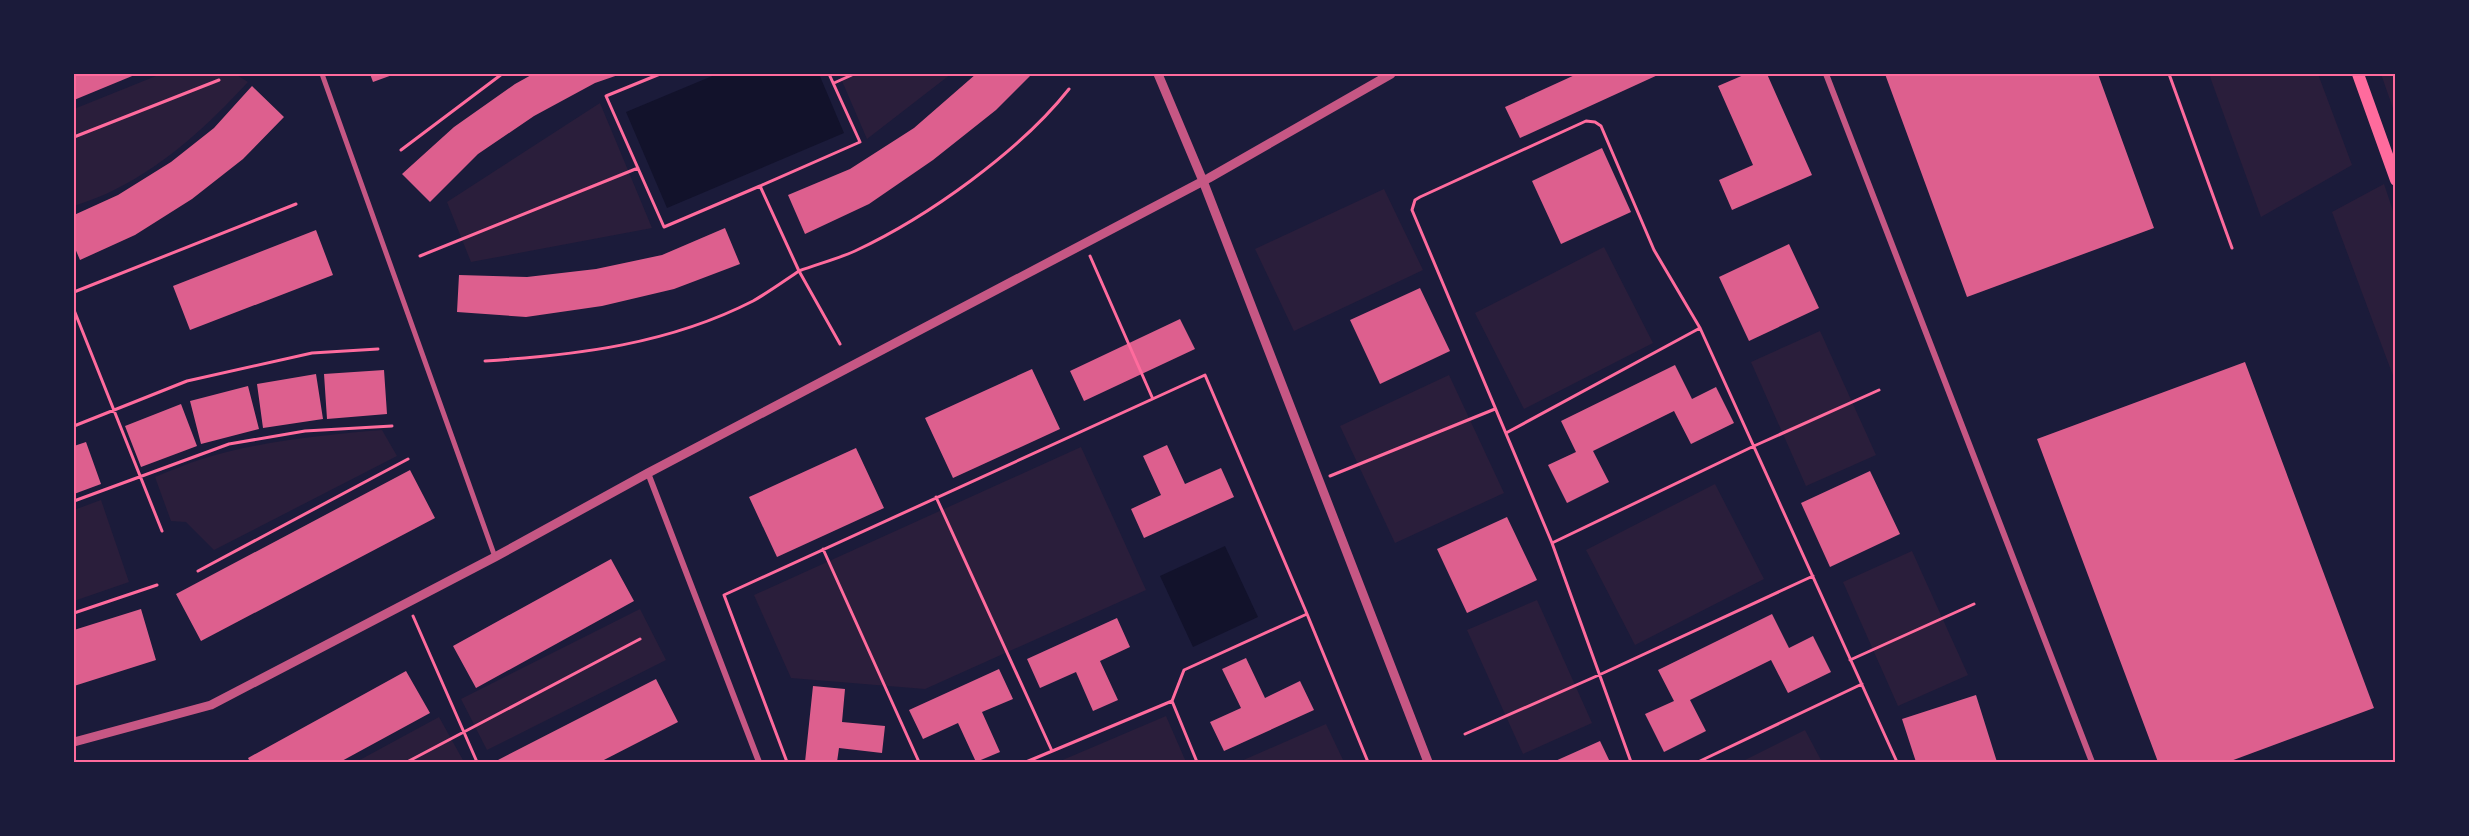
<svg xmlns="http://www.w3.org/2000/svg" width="2469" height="836" viewBox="0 0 2469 836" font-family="Jost,sans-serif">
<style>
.green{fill:#2a1e3b}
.water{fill:#12122b}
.building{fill:#dd5f8e}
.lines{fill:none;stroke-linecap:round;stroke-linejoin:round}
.path{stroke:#ff6b9d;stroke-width:3}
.pedestrian{stroke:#c65784;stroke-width:5}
.minor{stroke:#c65784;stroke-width:6}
.tertiary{stroke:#c65784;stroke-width:9}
.primary{stroke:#ff6b9d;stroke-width:12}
.neatline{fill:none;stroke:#ff6b9d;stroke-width:2}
</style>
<rect width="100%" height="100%" fill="#1b1b3a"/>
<path class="green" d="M 161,74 L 235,74 L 248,82 C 209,124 168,163 116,189 C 103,196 88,201 74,206 L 74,109 Z
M 839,74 L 951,74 L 867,139 Z
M 2209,74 L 2318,74 L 2352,165 L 2261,217 Z
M 2381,74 L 2395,74 L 2395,114 Z
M 600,103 L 652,228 L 471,262 L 447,202 Z
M 2384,184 L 2395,217 L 2395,381 L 2332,212 Z
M 1384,189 L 1423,270 L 1294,331 L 1255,249 Z
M 1604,247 L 1653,343 L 1524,409 L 1475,313 Z
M 1820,331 L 1876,455 L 1806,486 L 1751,362 Z
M 1449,375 L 1504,493 L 1395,543 L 1340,426 Z
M 382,430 L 397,456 L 214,550 L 186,522 L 171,521 L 155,477 C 170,471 186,464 202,459 C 260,441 322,435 382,430 Z
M 1081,447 L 1146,590 L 925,689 L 791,678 L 754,595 Z
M 1715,484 L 1764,579 L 1635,645 L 1586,550 Z
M 101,500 L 129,582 L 74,601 L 74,510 Z
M 1912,551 L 1968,675 L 1898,706 L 1843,582 Z
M 1537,600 L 1592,723 L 1523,754 L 1467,630 Z
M 640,609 L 666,660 L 487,750 L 461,699 Z
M 1166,716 L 1186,762 L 1058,762 Z
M 439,717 L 464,762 L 356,762 Z
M 1326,724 L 1344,762 L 1239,762 Z
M 1805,730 L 1822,762 L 1741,762 Z"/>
<path class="water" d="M 717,74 L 819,74 L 844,133 L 667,208 L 626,112 Z
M 1225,546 L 1258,617 L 1193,647 L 1160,576 Z"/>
<path class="building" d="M 74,74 L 137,74 L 74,100 Z
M 370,74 L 395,74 L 373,82 Z
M 533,74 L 621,74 L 595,83 L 534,116 L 478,154 L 430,202 L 402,174 L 454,127 L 515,84 Z
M 976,74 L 1032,74 L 996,110 L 933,160 L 869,204 L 805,234 L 788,195 L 850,169 L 914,128 Z
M 1577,74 L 1660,74 L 1520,138 L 1505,107 Z
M 1746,74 L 1767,74 L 1812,175 L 1732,210 L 1719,180 L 1753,165 L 1718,86 Z
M 1885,74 L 2098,74 L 2154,228 L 1967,297 Z
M 252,86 L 284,117 L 243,159 L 192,199 L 135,235 L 80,260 L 74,246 L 74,215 L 118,195 L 171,162 L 214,128 Z
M 1602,148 L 1631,212 L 1561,244 L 1532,181 Z
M 725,228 L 740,264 L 674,289 L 602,306 L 526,317 L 457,312 L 459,275 L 527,277 L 596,269 L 662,255 Z
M 316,230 L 333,275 L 190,330 L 173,286 Z
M 1789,244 L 1819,308 L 1749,341 L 1719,277 Z
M 1420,288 L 1450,351 L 1380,384 L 1350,320 Z
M 1180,319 L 1195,349 L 1084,401 L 1070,371 Z
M 2245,362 L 2374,708 L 2228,762 L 2158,762 L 2037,439 Z
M 1675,365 L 1692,399 L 1716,387 L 1734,423 L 1691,444 L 1674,411 L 1593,451 L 1609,482 L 1567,503 L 1548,465 L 1576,452 L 1561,421 Z
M 1032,369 L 1060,429 L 953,478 L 925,418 Z
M 384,370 L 387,414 L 327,419 L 324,374 Z
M 316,374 L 323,419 L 263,428 L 257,384 Z
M 248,386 L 259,429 L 201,444 L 190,401 Z
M 181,404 L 197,446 L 141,467 L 125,426 Z
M 86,442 L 101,484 L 74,494 L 74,446 Z
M 1167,445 L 1185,484 L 1221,468 L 1234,497 L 1144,538 L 1131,509 L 1161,495 L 1143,456 Z
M 856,448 L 884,508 L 777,557 L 749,497 Z
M 410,470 L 435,518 L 201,641 L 176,594 Z
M 1870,471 L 1900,534 L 1830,567 L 1801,503 Z
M 1507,517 L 1537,580 L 1467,613 L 1437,549 Z
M 611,559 L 634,601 L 476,688 L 453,646 Z
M 141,609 L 156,660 L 74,686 L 74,630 Z
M 1772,614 L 1789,648 L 1813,636 L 1831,672 L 1788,693 L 1771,660 L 1690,700 L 1706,731 L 1664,752 L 1645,714 L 1674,701 L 1658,670 Z
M 1117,618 L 1130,647 L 1100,661 L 1118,700 L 1093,711 L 1076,672 L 1040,688 L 1027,659 Z
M 1246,658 L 1265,698 L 1300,681 L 1314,710 L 1224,751 L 1210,722 L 1241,708 L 1222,669 Z
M 999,669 L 1013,699 L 982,712 L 1000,752 L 976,762 L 958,723 L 923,739 L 909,710 Z
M 406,671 L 430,713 L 340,762 L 250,762 L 248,758 Z
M 656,679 L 678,722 L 600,762 L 500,762 L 498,760 Z
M 813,686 L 845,689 L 842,722 L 885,726 L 882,753 L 839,748 L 837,762 L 805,762 Z
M 1976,695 L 1997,762 L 1916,762 L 1902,719 Z
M 1600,741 L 1610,762 L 1553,762 Z"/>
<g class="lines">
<path class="path" d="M 2169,74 L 2232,248
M 834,83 L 854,74
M 74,137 L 219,80
M 401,150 L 502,74
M 760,186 L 860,142 L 829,74
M 420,256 L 638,168
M 1090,256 L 1152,397
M 74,292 L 296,204
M 74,310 L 162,531
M 840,344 L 799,271 C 818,264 837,259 855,251 C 928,217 1020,151 1069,89
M 485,361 C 578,355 669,344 753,301 C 769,292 784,281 799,271 L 760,186 L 664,227 L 606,96 L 660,74
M 74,426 L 187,381 L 312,353 L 378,349
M 1506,433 L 1700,328
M 1330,476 L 1495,409
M 936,497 L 1052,751
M 74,501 L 229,444 L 305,431 L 392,426
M 1552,543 L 1754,446 L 1879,390
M 823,549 L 919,762
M 198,571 L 408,459
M 74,613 L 157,585
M 413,616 L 477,762
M 1850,660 L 1974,604
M 1172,701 L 1184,670 L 1307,614 L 1368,762
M 1465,734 L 1599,675 L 1813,576
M 407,762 L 640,639
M 787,762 L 724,595 L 1205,375 L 1307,614
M 1026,762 L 1172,701 L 1197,762
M 1631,762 L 1552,543 L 1412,210 L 1415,200 L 1420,197 L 1586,121 L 1595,122 L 1601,126 L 1654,250 L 1700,328 L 1897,762
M 1698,762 L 1862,684"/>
<path class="pedestrian" d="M 322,74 L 495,557"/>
<path class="minor" d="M 1826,74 L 2092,762
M 648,473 L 759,762"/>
<path class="tertiary" d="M 1158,74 L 1203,181 L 1428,762
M 74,742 L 211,705 L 495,557 L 648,473 L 1209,178 L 1391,74"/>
<path class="primary" d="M 2358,74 L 2396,180"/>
</g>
<rect width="2469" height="836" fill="none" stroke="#1b1b3a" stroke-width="150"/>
<rect x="75" y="75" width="2319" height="686" class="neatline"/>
</svg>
